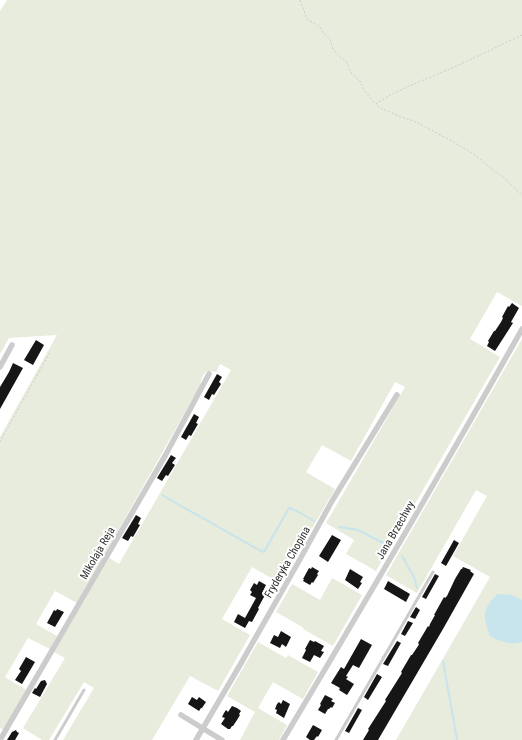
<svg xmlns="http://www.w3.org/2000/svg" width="522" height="740" viewBox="0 0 522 740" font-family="'Roboto Condensed',sans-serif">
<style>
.green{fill:#e7ecdc}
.water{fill:#c8e4ec}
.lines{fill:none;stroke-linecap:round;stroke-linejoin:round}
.stream{stroke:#c8e4ec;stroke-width:2}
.building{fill:#161616}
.path{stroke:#ccc;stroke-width:1;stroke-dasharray:2 2;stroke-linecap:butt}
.lane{stroke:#ccc;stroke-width:3}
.street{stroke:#ccc;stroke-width:5.5}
.labels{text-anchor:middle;stroke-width:4;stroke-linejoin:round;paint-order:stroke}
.street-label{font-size:11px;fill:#2f2f2f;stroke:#fff}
</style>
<rect width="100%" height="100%" fill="#fff"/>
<path class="green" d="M 7,0 L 522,0 L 522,306 L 497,292 L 470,339 L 500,357 L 376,571 L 346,554 L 354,540 L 326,523 L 405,387 L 395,382 L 351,461 L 322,445 L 306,472 L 335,489 L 280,583 L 252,567 L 222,619 L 250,635 L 218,691 L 190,676 L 152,740 L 63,740 L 94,688 L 84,682 L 49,740 L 42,740 L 23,728 L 65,658 L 54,652 L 109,558 L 119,564 L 231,370 L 220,364 L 216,372 C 203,369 202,376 200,386 L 77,603 L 55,591 L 36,624 L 57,636 L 50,649 L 28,638 L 5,677 L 26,690 L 4,730 L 0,728 L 0,437 L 57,335 L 9,338 L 0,354 L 0,11 Z
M 522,339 L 522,740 L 396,740 L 490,577 L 453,556 L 487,496 L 476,490 L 417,593 L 386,575 Z
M 332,578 L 362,595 L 333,646 L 303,629 L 304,628 L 276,612 L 292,584 L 320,600 Z
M 258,642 L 286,658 L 288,655 L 318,672 L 303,699 L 273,682 L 258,708 L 287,725 L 279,740 L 240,740 L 255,712 L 227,696 Z"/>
<path class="water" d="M 497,594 L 512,595 L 522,600 L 522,642 C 510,646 500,641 490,636 C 488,629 484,621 485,613 C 486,606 493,599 497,594 Z"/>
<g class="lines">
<path class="stream" d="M 162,495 L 259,550 L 264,552 L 289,508 L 295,510 L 314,521
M 339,527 L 358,530 L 387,545
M 402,556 L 414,577 L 417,588
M 443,661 L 457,740"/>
</g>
<path class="building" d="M 512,303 L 519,308 L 511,322 L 513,323 L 495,351 L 487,346 L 489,342 L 488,341 L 494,331 L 495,331 L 501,322 L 503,318 L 502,317 L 508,306 L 509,307 Z
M 36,340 L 44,345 L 33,365 L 24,360 Z
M 13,363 L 23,368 L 0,409 L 0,387 L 9,372 Z
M 217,374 L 222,377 L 219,382 L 221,384 L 214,395 L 212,394 L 209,400 L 204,397 Z
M 194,414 L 199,417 L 196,423 L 198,424 L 191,436 L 189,435 L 186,440 L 181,437 Z
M 171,455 L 176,458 L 172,463 L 175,465 L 168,476 L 166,475 L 162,481 L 157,478 Z
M 136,515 L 141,518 L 138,524 L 140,525 L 133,537 L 131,536 L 128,541 L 122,538 Z
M 332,535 L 341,540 L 328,562 L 319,556 Z
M 454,540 L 459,543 L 446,566 L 441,563 Z
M 312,567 L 319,571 L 317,574 L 318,575 L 313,583 L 312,582 L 310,585 L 303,581 L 304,579 L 303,579 L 309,568 L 311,569 Z
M 463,567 L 471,570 L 470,571 L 474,574 L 443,629 L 378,740 L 363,740 L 369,730 L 368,729 L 386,701 L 385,700 L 402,673 L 401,672 L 411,655 L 412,655 L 418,646 L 419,644 L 418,643 L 428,626 L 429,627 L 430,624 L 435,615 L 434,615 L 444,597 L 445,598 L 447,596 L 455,579 L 461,569 L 462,569 Z
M 350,569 L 363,577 L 360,582 L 362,583 L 358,589 L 345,580 Z
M 435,574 L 439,576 L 426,599 L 422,597 Z
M 259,581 L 266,585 L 262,593 L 265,595 L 258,608 L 259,609 L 252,622 L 249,621 L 245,628 L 234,622 L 238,614 L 245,618 L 256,598 L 250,595 L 252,592 L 250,590 L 254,583 L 257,585 Z
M 388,581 L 410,594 L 406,602 L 384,589 Z
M 416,607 L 420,610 L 415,619 L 410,617 Z
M 57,609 L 64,612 L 55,627 L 47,623 L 54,610 L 56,611 Z
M 408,621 L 413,623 L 405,636 L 401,634 Z
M 281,631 L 291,637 L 286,647 L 282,644 L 280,648 L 270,643 L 274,635 L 278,637 Z
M 361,639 L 372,645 L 359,668 L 353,665 L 346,676 L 348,677 L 346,679 L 354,684 L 347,695 L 339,690 L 340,688 L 331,683 L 341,667 L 344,669 Z
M 310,640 L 314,642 L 315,641 L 324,646 L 321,651 L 324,652 L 320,658 L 314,655 L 310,662 L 302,658 L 306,650 L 305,649 Z
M 397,641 L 401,643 L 388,666 L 383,664 Z
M 26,657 L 35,662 L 22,684 L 15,680 L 21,671 L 19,669 Z
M 377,674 L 382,677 L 368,700 L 364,697 Z
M 45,680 L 47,684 L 40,697 L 32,693 L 35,688 L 36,689 L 41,681 Z
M 325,695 L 333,699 L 331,701 L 335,703 L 332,708 L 331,707 L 329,709 L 328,709 L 325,714 L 318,710 L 321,705 L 320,704 Z
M 192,697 L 197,700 L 199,697 L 206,702 L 202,708 L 201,708 L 199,711 L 188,704 Z
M 283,700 L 290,704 L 284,718 L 276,713 L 277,710 L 275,709 L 277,704 L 279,702 L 281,704 Z
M 232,706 L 237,708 L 241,711 L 239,714 L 240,715 L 237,720 L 233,726 L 232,726 L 230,729 L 228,729 L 221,724 L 225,718 L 222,717 L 224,713 L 226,710 L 228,712 Z
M 358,708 L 362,710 L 349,733 L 345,731 Z
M 313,725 L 322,730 L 318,737 L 317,736 L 314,740 L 310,740 L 306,737 Z
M 16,730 L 17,732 L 19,733 L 15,740 L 7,740 L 12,732 Z"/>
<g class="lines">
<path class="path" d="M 300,0 L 307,19 L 320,27 L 324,34 L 330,39 L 333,49 L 340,57 L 347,62 L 351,73 L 360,81 L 364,90 L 375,104
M 522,35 C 497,47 472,59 447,70 C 423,81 397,89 376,104 L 380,108 L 395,114 L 401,117 L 414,121 L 452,141 L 475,155 L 487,165 L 505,179 L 522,195
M 0,442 L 50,352"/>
<path class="lane" d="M 55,740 L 84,690
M 336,740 L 433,572"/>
<path class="street" d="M 0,367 L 12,345
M 181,715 L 222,740
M 0,740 L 165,456 L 209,374
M 196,740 L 240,665 L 299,561 L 332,501 L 397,395
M 283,740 C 364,604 445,467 522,329"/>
</g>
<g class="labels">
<g class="street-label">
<text transform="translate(395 530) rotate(-60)" y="4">Jana Brzechwy</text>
<text transform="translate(97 553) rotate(-60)" y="4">Mikołaja Reja</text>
<text transform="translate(287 562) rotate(-60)" y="4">Fryderyka Chopina</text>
</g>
</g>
</svg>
